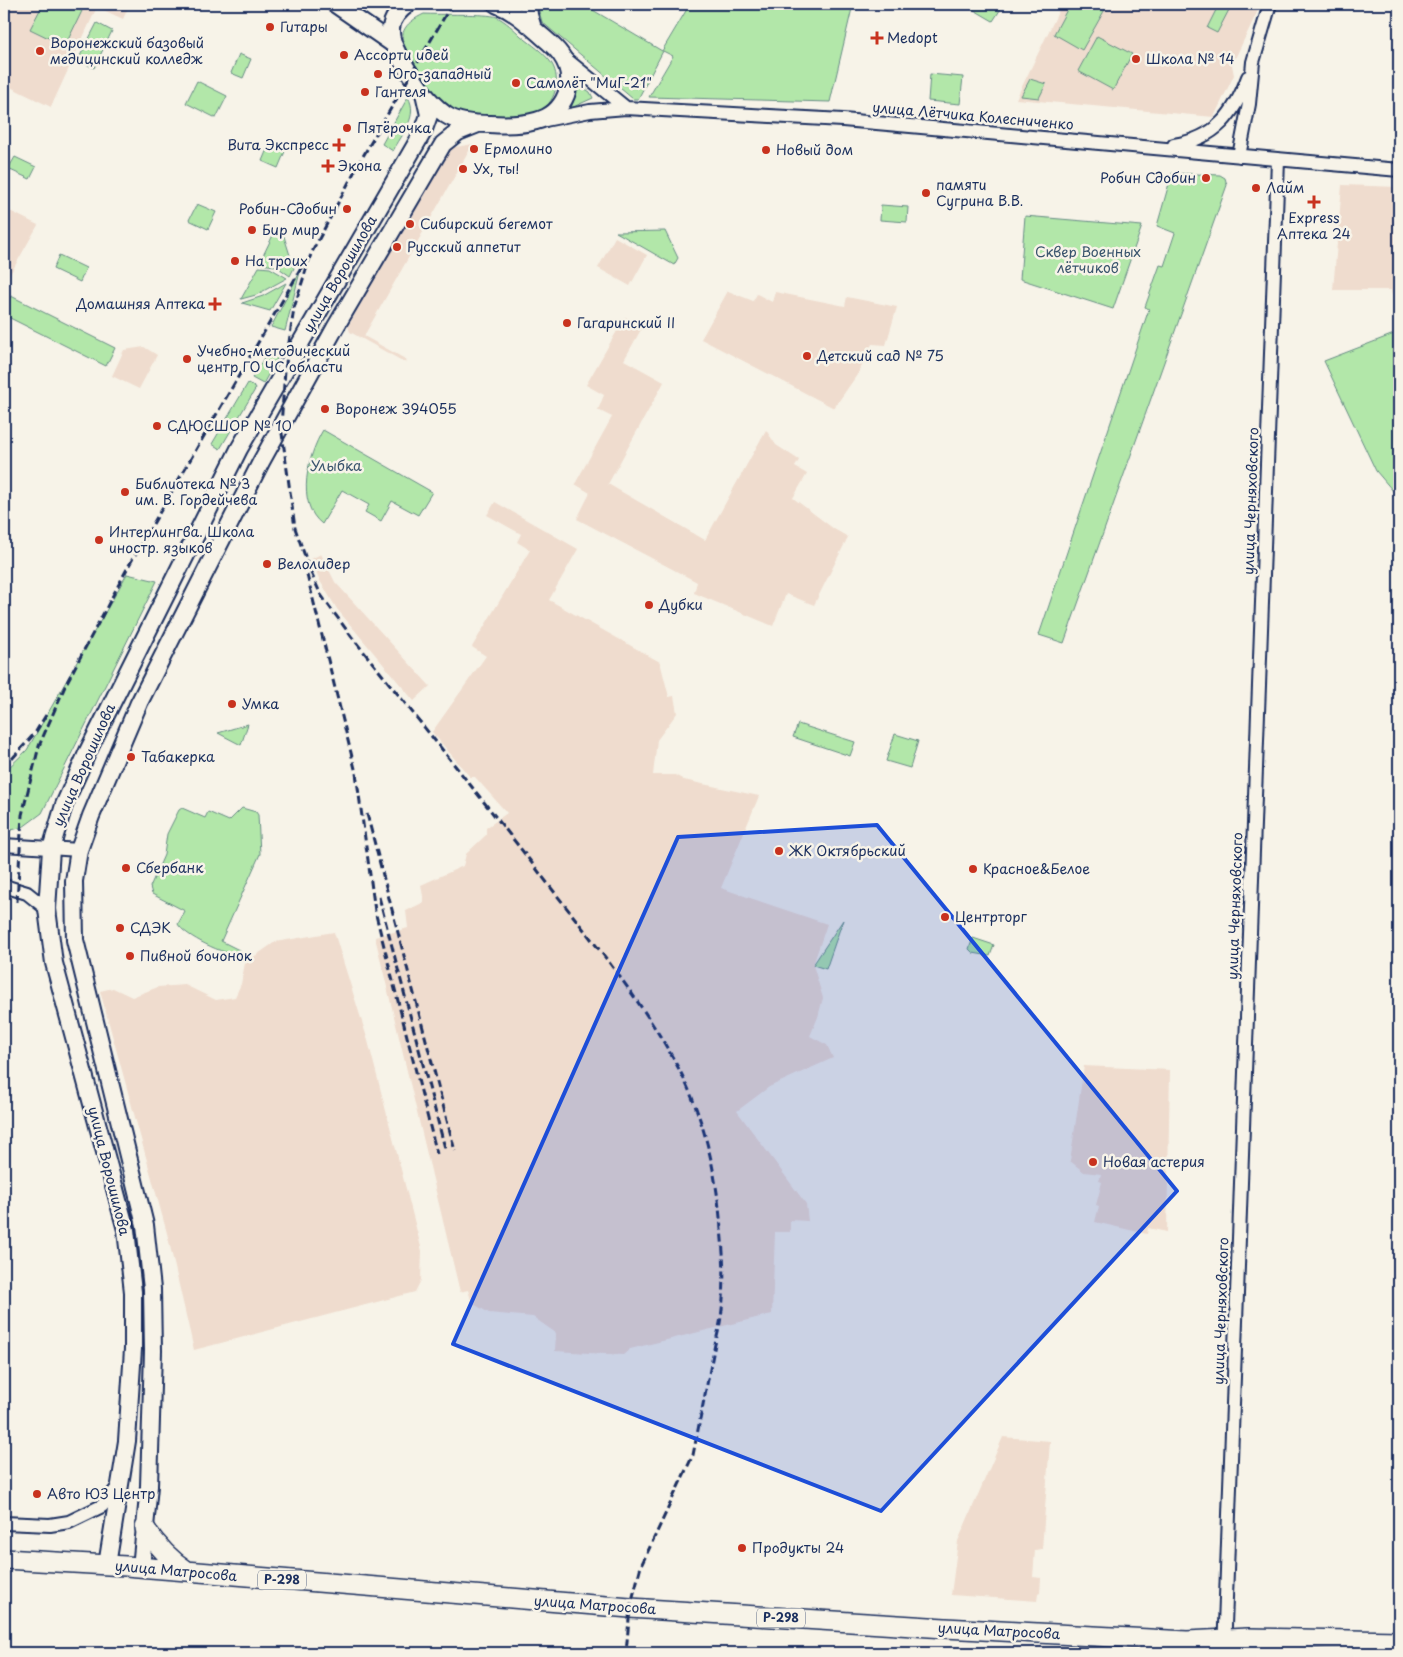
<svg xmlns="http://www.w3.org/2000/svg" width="1403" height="1657" viewBox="0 0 1403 1657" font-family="'Playpen Sans',sans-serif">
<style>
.built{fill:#efdcce}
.green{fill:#b2e7a9;stroke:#668b84}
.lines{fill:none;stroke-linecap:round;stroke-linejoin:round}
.minor-casing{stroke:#1b2f5e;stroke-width:16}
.major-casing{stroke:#1b2f5e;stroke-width:20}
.highway-casing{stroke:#1b2f5e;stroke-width:22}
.minor{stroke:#f7f3e8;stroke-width:12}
.major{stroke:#f7f3e8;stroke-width:16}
.highway{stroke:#f7f3e8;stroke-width:19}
.rail{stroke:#1b2f5e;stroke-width:3;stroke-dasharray:8 4;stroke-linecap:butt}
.marked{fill:#1d4ed8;fill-opacity:0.2;stroke:#1d4ed8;stroke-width:4;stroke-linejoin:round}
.poi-dot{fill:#c8321e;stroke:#f7f3e8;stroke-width:2}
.labels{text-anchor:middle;stroke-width:5;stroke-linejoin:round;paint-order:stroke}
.shield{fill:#f7f3e8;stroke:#5d6a87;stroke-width:1}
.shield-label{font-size:12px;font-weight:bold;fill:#1b2f5e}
.poi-label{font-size:14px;fill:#1b2f5e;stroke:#f7f3e8;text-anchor:start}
.street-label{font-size:14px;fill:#1b2f5e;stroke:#f7f3e8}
.park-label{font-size:14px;fill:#39546d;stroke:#f7f3e8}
</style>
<rect width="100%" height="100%" fill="#f7f3e8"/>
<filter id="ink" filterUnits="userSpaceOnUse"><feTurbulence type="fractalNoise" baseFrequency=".02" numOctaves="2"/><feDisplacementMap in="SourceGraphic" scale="10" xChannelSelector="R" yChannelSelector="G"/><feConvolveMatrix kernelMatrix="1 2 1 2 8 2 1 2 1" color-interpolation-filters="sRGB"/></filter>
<g filter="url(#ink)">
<path class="built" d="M 7,4 L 130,4 L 123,19 L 97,7 L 51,107 L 4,84 L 4,17 Z
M 1062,4 L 1261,4 L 1232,65 L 1234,75 L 1214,117 L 1016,99 Z
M 473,144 L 364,336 L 407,360 L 406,363 L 350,332 L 348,326 L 450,148 Z
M 1342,185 L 1399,187 L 1399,295 L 1392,295 L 1391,290 L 1333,290 Z
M 4,208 L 38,225 L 4,285 L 4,262 L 8,254 L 4,252 Z
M 615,237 L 647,255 L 630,286 L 598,268 Z
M 728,291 L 753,301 L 757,294 L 772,302 L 775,292 L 845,306 L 847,297 L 897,307 L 886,345 L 872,344 L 859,372 L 834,408 L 701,339 Z
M 625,317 L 643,326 L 624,360 L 664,382 L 608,484 L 705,540 L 766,430 L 776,445 L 799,460 L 795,467 L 807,474 L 793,498 L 834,529 L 848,537 L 814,605 L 786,594 L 773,626 L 694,593 L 697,582 L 577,519 L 590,493 L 575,484 L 612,417 L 598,410 L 604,395 L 586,385 Z
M 144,347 L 157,355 L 139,389 L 112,376 L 124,350 Z
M 495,502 L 578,549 L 549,600 L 660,662 L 669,697 L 674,696 L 677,713 L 657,740 L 653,775 L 675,775 L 684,780 L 759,796 L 721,888 L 827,924 L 813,965 L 823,998 L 818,1017 L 810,1036 L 827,1045 L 833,1058 L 769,1087 L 737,1111 L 806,1204 L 808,1221 L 790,1220 L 790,1232 L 775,1232 L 772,1314 L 630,1349 L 623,1355 L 555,1351 L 556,1333 L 533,1317 L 489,1313 L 472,1303 L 468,1290 L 460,1292 L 375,937 L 408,928 L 406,911 L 424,902 L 421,885 L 463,866 L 466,854 L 486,835 L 486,828 L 507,813 L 475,777 L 470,777 L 432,732 L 486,656 L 472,647 L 530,550 L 517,542 L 521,534 L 487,515 Z
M 321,554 L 335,582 L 430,686 L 414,701 L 337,609 L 320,581 L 311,559 Z
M 334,932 L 368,1041 L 422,1251 L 421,1280 L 415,1292 L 194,1350 L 167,1233 L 100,991 L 113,988 L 132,997 L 158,987 L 185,985 L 216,1000 L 235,997 L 241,984 L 245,963 L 275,942 Z
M 1084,1066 L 1170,1070 L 1167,1232 L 1148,1228 L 1147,1234 L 1095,1222 L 1099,1206 L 1096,1205 L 1102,1182 L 1099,1181 L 1101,1174 L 1084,1172 L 1070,1161 Z
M 1003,1437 L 1050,1441 L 1042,1549 L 1035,1550 L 1033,1577 L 1041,1578 L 1040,1593 L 1038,1594 L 1037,1601 L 951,1595 L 958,1541 Z"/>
<path class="green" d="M 43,4 L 67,4 L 82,11 L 65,46 L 30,29 Z
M 537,4 L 587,4 L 586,6 L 662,51 L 690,4 L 853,4 L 830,102 L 649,97 L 673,56 L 663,51 L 638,99 L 633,99 L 542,22 Z
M 964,4 L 1004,4 L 993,21 Z
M 1070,4 L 1108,4 L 1082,50 L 1054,34 Z
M 1219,4 L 1232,4 L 1217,33 L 1207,28 Z
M 424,14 C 438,15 487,13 497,17 C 505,21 514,29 521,36 C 531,44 545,53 552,64 C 561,79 556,105 537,112 C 528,116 517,115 507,116 C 486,116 459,118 442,102 C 434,95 428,83 422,74 C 406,50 387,31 424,14 Z
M 97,23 L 112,31 L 94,68 L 78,60 Z
M 1097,36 L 1132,54 L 1113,90 L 1078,71 Z
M 239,54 L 251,59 L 243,78 L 231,73 Z
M 930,74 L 963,77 L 960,104 L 928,101 Z
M 1030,79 L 1046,84 L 1039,98 L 1021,96 Z
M 197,81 L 227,96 L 216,118 L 186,103 Z
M 579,85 L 590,92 L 593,98 L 571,108 Z
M 408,97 C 419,116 402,134 393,151 L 382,144 Z
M 270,142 L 286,149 L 278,168 L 262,161 Z
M 15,157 L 36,167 L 30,179 L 8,169 Z
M 1172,173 L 1220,175 L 1225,178 L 1227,185 L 1064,643 L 1039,635 L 1149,309 L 1145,307 L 1160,265 L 1164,266 L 1175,233 L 1157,226 Z
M 197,204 L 216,212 L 208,229 L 189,220 Z
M 881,205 L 908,207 L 907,222 L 880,220 Z
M 1025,216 L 1142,226 L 1113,309 L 1020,279 Z
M 282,230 L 294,268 L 290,276 L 276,266 L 259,264 L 274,233 Z
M 665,231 L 678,258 L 674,265 L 616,232 Z
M 59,255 L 86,268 L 80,282 L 53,269 Z
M 259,267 L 270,268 L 287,278 L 256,295 L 241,299 Z
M 300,272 L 285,331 L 271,327 Z
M 286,283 L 270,311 L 242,303 L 263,296 Z
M 11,296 L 115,348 L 106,366 L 4,315 L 4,310 Z
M 1399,332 L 1399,498 L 1376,471 L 1324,361 Z
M 268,351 L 278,357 L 263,384 L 252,378 Z
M 248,383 L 256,388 L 220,449 L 212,444 Z
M 323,430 L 432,492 L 418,515 L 392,501 L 381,521 L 365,512 L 369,505 L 342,490 L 322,524 C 295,503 308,455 323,430 Z
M 127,574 L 157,581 L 42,813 L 23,827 L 4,832 L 4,772 L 27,750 Z
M 248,724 L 241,745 L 218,733 Z
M 798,724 L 855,742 L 850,756 L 793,737 Z
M 895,734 L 918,741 L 910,768 L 886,761 Z
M 182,808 L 205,818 L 208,812 L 229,821 L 242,808 L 256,812 L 258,815 L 260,854 L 221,941 L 241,951 L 239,954 C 227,957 183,935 178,924 L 185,911 L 152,894 L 150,887 L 164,855 L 167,834 L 179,810 Z
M 843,920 L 826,969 L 813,965 Z
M 973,938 L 994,945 L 990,956 L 973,953 L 969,949 Z
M 1247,1642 L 1399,1646 L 1399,1653 L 1247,1653 Z"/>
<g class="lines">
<g class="minor-casing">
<path id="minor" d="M 562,56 L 626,108
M 545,120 L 590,111 L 626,108 L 843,120 L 1399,170
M 1174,145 C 1216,138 1234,115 1248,77
M 1239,156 L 1249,104 L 1253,62 L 1270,4
M 4,845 L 79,850
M 4,886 L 27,893 L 47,909
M 4,1523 L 50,1525 L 69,1522 L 102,1506 L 121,1484
M 1224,1653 L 1278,160"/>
</g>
<g class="major-casing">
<path id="major" d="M 335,4 L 393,44
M 408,4 C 387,19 387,34 399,56 C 412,77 425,100 446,115 C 458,123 476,124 490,124 C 505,125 521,125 536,121 C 565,114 579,80 561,55 C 557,49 549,42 543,37 C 528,24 515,11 496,4
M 528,4 L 529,15 L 533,28
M 107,1565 L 127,1441 L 133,1349 L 133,1292 L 126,1230 L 54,963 L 47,909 L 51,849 L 64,805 L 88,751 L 239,449 L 423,132 L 429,115 L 424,93
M 141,1568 L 149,1486 L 153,1351 L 152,1289 L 145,1225 L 75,940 L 74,881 L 79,850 L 91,816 L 139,703 L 261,462 L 335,328 L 443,144 L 458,132 L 478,124"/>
</g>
<g class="highway-casing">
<path id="highway" d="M 145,1528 C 157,1546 169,1559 187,1571
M 4,1559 L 126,1566 L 630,1608 L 945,1628 L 1187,1641 L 1248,1638 L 1399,1641"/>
</g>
<use href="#minor" class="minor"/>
<use href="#major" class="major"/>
<use href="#highway" class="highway"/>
<path class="rail" d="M 452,4 L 359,163 L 311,254 L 294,308 L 285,370 L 281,426 L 295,528 L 311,573 L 321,595 L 351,636 C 413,713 474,789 535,867 C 586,934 642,998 681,1073 C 705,1121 717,1176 721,1229 C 725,1268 726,1307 715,1344 L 693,1455 L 641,1566 L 630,1608 L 626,1653
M 307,575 L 356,773 L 375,911 L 437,1154
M 4,768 L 35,733 L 46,715
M 367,814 L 455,1151
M 379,897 L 446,1152
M 17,902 L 22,815 L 39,746 L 66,684 L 128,567 L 303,265"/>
</g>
</g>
<path class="marked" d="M 877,825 L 1177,1191 L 881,1511 L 453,1344 L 678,837 Z"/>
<g class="poi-dot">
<circle cx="270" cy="27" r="5"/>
<path d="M874.5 30.5h5v5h5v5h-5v5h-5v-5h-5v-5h5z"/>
<circle cx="40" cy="51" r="5"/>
<circle cx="344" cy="55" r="5"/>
<circle cx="1136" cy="59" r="5"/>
<circle cx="378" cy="74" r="5"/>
<circle cx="516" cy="83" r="5"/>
<circle cx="365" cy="92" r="5"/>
<circle cx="347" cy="128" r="5"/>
<path d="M336.5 137.5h5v5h5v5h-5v5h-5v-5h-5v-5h5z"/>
<circle cx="474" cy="149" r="5"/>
<circle cx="766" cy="150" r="5"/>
<path d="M325.5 158.5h5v5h5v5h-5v5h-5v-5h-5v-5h5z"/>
<circle cx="463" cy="169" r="5"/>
<circle cx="1206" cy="178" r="5"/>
<circle cx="1256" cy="188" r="5"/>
<circle cx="926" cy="193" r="5"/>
<path d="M1311.5 194.5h5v5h5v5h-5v5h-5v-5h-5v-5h5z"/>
<circle cx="347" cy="209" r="5"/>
<circle cx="410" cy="224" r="5"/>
<circle cx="252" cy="230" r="5"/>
<circle cx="397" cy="247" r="5"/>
<circle cx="235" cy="261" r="5"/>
<path d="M212.5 296.5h5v5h5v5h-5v5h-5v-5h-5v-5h5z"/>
<circle cx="567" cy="323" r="5"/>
<circle cx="807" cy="356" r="5"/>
<circle cx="187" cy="359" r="5"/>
<circle cx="325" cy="409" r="5"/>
<circle cx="157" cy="426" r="5"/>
<circle cx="125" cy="492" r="5"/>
<circle cx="99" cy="540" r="5"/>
<circle cx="267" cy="564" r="5"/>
<circle cx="649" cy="605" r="5"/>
<circle cx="232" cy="704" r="5"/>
<circle cx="131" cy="757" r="5"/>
<circle cx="779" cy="851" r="5"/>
<circle cx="126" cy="868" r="5"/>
<circle cx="973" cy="869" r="5"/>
<circle cx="945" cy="917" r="5"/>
<circle cx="120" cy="928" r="5"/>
<circle cx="130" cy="956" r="5"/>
<circle cx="1093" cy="1162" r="5"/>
<circle cx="37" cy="1494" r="5"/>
<circle cx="742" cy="1548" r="5"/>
</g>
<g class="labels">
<g class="shield">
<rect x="258" y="1570.5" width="48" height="19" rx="4"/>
<rect x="757" y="1608.5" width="48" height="19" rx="4"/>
</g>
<g class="shield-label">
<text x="282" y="1584">Р-298</text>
<text x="781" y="1622">Р-298</text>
</g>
<g class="poi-label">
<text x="280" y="32">Гитары</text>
<text x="887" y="43">Medopt</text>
<text x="50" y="48">Воронежский базовый<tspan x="50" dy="16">медицинский колледж</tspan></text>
<text x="354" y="60">Ассорти идей</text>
<text x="1146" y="64">Школа № 14</text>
<text x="388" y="79">Юго-западный</text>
<text x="526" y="88">Самолёт "МиГ-21"</text>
<text x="375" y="97">Гантеля</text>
<text x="357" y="133">Пятёрочка</text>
<text x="329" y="150" text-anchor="end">Вита Экспресс</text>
<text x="484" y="154">Ермолино</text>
<text x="776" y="155">Новый дом</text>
<text x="338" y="171">Экона</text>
<text x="473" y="174">Ух, ты!</text>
<text x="1196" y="183" text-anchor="end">Робин Сдобин</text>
<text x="936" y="190">памяти<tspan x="936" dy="16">Сугрина В.В.</tspan></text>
<text x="1266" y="193">Лайм</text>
<text x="337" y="214" text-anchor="end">Робин-Сдобин</text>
<text x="1314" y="223" text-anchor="middle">Express<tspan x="1314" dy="16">Аптека 24</tspan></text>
<text x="420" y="229">Сибирский бегемот</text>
<text x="262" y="235">Бир мир</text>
<text x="407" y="252">Русский аппетит</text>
<text x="245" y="266">На троих</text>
<text x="205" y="309" text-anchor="end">Домашняя Аптека</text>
<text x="577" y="328">Гагаринский II</text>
<text x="197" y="356">Учебно-методический<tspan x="197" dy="16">центр ГО ЧС области</tspan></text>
<text x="817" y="361">Детский сад № 75</text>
<text x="335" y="414">Воронеж 394055</text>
<text x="167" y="431">СДЮСШОР № 10</text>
<text x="135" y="489">Библиотека № 3<tspan x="135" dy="16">им. В. Гордейчева</tspan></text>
<text x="109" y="537">Интерлингва. Школа<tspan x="109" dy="16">иностр. языков</tspan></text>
<text x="277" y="569">Велолидер</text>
<text x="659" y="610">Дубки</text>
<text x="242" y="709">Умка</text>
<text x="141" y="762">Табакерка</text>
<text x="789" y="856">ЖК Октябрьский</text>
<text x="136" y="873">Сбербанк</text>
<text x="983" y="874">Красное&amp;Белое</text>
<text x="955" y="922">Центрторг</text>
<text x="130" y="933">СДЭК</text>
<text x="140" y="961">Пивной бочонок</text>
<text x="1103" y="1167">Новая астерия</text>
<text x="47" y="1499">Авто ЮЗ Центр</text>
<text x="752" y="1553">Продукты 24</text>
</g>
<g class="street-label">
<text transform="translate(973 116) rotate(5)" y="5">улица Лётчика Колесниченко</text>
<text transform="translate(340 274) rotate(-60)" y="5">улица Ворошилова</text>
<text transform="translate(1251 501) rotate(-88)" y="5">улица Черняховского</text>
<text transform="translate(84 765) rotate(-66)" y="5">улица Ворошилова</text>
<text transform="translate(1235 906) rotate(-88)" y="5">улица Черняховского</text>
<text transform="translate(109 1171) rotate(76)" y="5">улица Ворошилова</text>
<text transform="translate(1221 1311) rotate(-88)" y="5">улица Черняховского</text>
<text transform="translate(176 1571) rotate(5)" y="5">улица Матросова</text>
<text transform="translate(595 1605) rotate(4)" y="5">улица Матросова</text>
<text transform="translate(999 1631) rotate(3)" y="5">улица Матросова</text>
</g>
<g class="park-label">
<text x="1088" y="257">Сквер Военных<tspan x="1088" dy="16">лётчиков</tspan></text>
<text x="336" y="471">Улыбка</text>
</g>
</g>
<rect width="1403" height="1657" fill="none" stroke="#f7f3e8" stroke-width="20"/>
<rect x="10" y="10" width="1383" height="1637" fill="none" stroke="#1b2f5e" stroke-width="2" filter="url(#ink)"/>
</svg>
